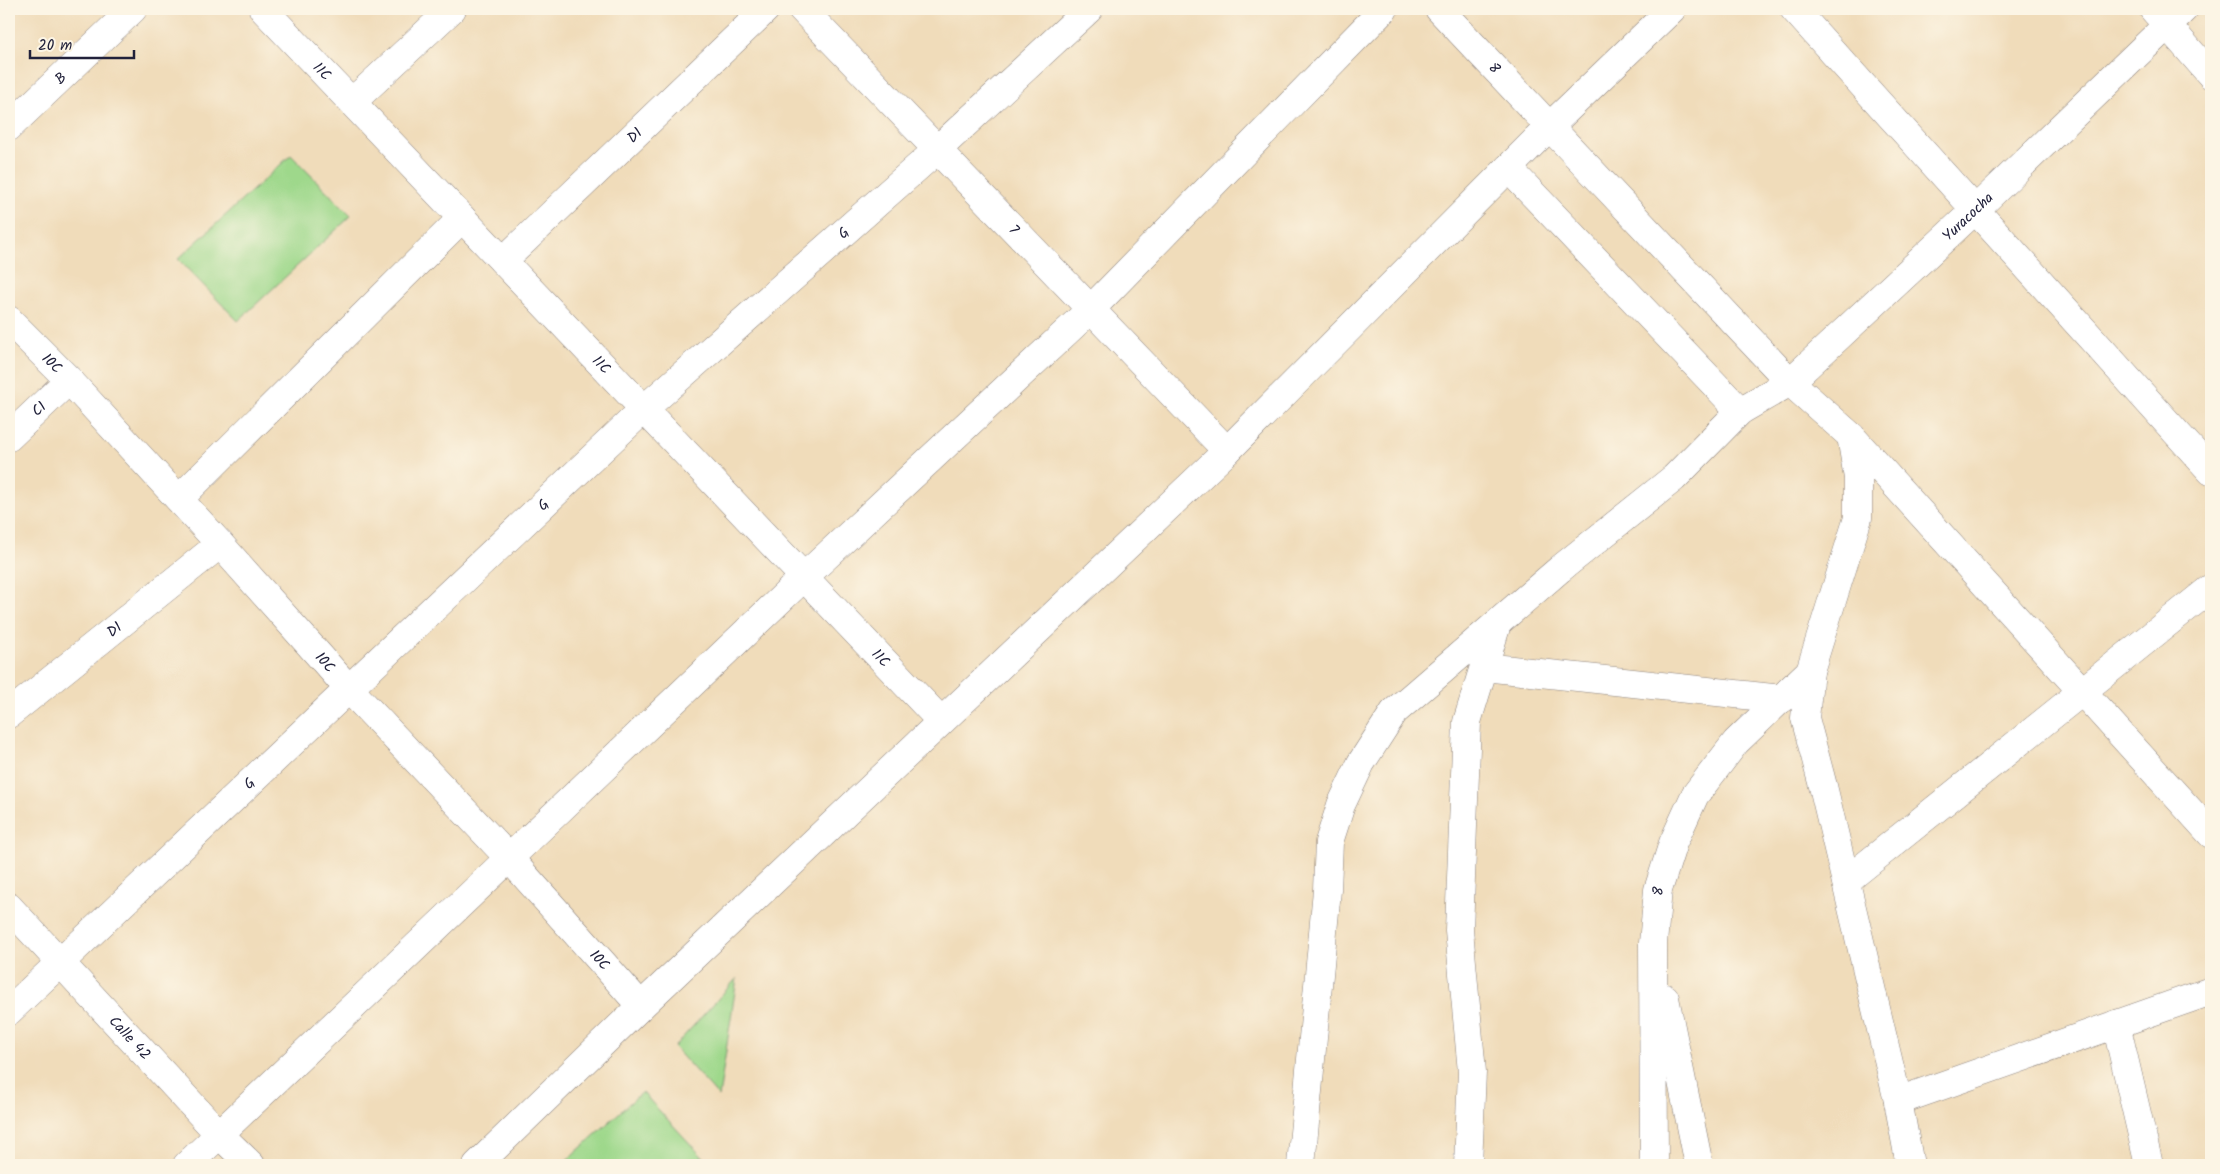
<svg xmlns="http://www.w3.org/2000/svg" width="2220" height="1174" viewBox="0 0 2220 1174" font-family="Kalam,sans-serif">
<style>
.green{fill:#9ed88b;stroke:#607d63}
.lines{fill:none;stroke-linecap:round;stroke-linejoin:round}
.minor-casing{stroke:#897f7a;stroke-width:29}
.minor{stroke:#fff;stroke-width:28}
.labels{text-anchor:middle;stroke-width:4.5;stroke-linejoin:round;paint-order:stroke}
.street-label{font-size:15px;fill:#22223b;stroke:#fcf5e5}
</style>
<rect width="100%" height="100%" fill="#fcf5e5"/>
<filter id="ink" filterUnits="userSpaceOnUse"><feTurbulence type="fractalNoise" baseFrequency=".02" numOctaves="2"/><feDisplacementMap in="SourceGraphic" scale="10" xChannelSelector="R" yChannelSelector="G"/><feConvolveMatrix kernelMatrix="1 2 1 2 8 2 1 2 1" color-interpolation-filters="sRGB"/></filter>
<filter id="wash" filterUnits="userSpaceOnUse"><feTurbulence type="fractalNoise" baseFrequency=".0096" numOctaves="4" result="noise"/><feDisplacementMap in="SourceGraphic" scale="20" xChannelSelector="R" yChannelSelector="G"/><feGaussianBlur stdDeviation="1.12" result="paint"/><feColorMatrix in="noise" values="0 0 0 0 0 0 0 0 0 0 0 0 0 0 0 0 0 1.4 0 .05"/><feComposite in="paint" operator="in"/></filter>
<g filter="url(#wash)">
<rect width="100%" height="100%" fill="#f0dcba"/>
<path class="green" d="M 291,155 L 351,216 L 238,321 L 178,259 Z
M 737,978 L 719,1097 L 674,1047 Z
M 642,1092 L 710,1165 L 562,1165 Z"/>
</g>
<g filter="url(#ink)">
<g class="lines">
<g class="minor-casing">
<g id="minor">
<path id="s1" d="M 263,9 L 941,721"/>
<path id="s2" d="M 802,9 L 1227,451"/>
<path id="s3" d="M 1439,9 L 1790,382 L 1851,436 L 2211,834"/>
<path d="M 1794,9 L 2211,471"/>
<path d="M 2153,9 L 2211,75"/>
<path d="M 352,102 L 452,9"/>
<path id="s4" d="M 9,127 L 133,9"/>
<path d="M 1508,168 L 1740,411"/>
<path id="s5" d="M 503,261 L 766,9"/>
<path id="s6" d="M 9,320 L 69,380 L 220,544 L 349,689 L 509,858 L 641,1006"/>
<path d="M 1851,436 L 1858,478 L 1858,518 L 1810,671 L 1805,718 L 1823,786 L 1898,1101 L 1910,1165"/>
<path id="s7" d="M 9,437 L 69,380"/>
<path d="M 179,499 L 462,218"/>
<path d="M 1484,667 L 1782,699"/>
<path id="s8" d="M 9,714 L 220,544"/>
<path d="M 1846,881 L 2211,588"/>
<path id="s9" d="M 9,907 L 220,1135 L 251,1165"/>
<path d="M 1665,998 L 1699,1165"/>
<path id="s10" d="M 9,1011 L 644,409 L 937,150 L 1089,9"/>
<path d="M 2116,1024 L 2149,1165"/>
<path d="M 1898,1101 L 2211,991"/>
<path d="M 187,1165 L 804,577 L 1091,309 L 1384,9"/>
<path d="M 477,1165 L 641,1006 L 1227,451 L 1549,127 L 1672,9"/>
<path id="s11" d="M 1301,1165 L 1327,890 L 1329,842 L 1341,805 L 1361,763 L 1394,712 L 1560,569 L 1674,478 L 1740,411 L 1790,382 L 1975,210 L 2184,9"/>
<path d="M 1468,1165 L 1472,1072 L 1459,930 L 1467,722 L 1497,624"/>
<path id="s12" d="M 1654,1165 L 1653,943 L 1658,890 L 1673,843 L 1695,795 L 1736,742 L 1810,671"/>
</g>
</g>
<use href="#minor" class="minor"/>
</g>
</g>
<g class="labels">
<g class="street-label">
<text dy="5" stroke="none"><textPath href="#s3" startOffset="81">8</textPath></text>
<text dy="5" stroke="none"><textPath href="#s1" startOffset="86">11C</textPath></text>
<text dy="5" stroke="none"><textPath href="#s4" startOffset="71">B</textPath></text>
<text dy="5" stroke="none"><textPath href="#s5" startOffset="182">D1</textPath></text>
<text dy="5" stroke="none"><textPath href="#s11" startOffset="1230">Yuracocha</textPath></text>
<text dy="5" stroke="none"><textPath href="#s2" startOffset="306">7</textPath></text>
<text dy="5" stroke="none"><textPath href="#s10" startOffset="1141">G</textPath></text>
<text dy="5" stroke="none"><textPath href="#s6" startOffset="61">10C</textPath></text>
<text dy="5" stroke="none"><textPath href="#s1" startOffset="491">11C</textPath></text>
<text dy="5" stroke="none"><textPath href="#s7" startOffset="41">C1</textPath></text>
<text dy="5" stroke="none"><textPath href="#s10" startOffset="736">G</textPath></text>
<text dy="5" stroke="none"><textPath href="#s8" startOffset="135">D1</textPath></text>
<text dy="5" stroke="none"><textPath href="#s1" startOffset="896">11C</textPath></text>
<text dy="5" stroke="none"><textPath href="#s6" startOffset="466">10C</textPath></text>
<text dy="5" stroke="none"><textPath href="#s10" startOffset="331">G</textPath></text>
<text dy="5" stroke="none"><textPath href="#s12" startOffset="274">8</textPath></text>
<text dy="5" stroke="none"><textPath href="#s6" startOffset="871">10C</textPath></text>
<text dy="5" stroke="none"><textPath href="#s9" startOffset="178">Calle 42</textPath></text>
</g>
</g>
<rect width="2220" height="1174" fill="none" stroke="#fcf5e5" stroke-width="30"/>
<path d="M30 50v8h104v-8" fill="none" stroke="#22223b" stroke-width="2.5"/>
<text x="38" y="50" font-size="15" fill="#22223b" stroke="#fcf5e5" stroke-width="4" paint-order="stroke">20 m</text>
</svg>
